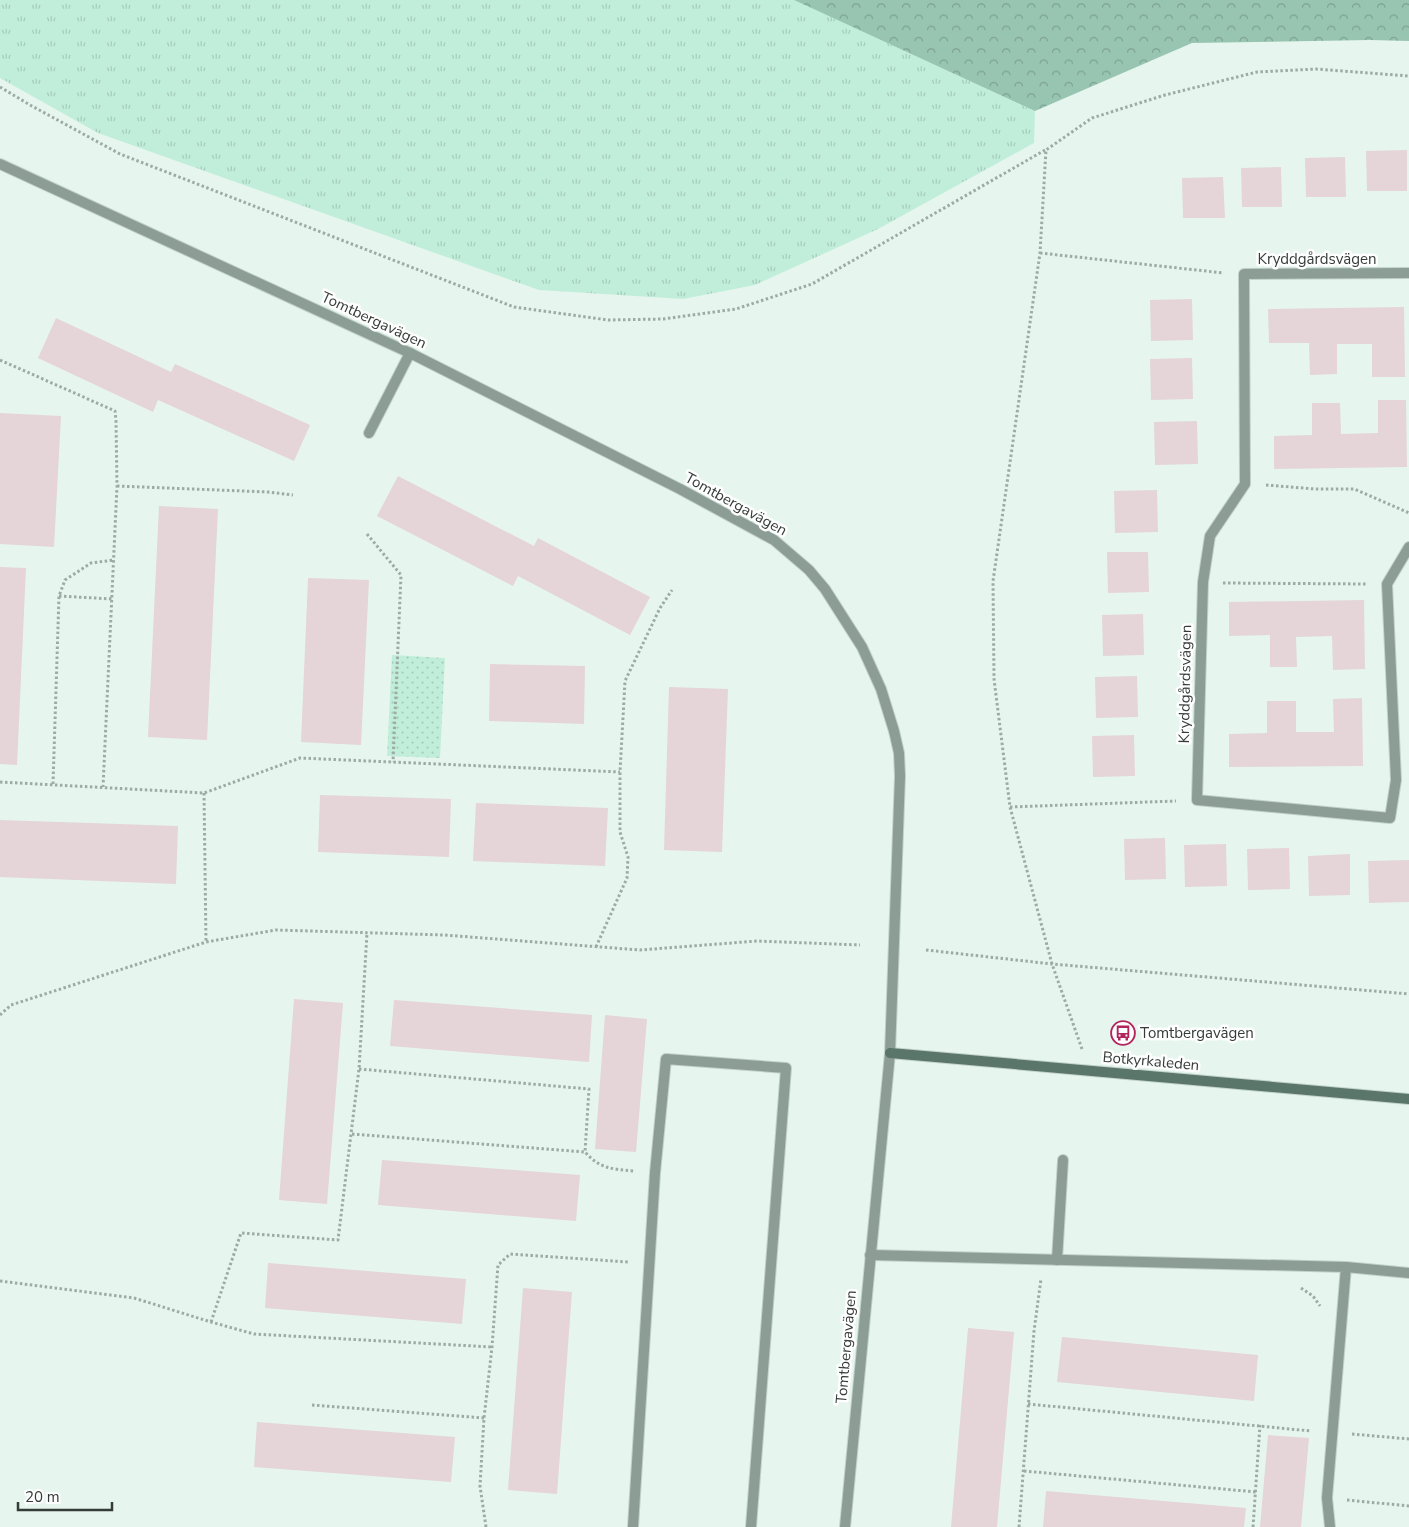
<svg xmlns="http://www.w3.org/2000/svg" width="1409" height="1527" viewBox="0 0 1409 1527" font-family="'Nunito Sans',sans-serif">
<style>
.grass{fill:url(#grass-tufts)}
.forest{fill:url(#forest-crowns)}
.park{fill:url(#park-dots)}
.building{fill:#e5d4d8}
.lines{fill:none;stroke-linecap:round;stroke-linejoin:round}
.service-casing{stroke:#c2d1ca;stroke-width:12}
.minor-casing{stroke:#c2d1ca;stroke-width:12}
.tertiary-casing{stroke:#c2d1ca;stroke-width:12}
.secondary-casing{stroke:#c2d1ca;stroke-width:12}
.path{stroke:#9eaba5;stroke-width:3;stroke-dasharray:2.5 2.5;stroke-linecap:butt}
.service{stroke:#8b9d95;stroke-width:10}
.minor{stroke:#8b9d95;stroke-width:10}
.tertiary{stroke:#8b9d95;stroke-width:10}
.secondary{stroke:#5a7569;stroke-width:10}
.labels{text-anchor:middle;stroke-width:5;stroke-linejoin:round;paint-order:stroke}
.street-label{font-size:15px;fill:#343b38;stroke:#fefefe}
.poi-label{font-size:15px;fill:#343b38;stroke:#fefefe;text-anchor:start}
</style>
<defs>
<pattern id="grass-tufts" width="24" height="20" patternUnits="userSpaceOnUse" patternTransform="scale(1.25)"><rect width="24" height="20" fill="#c1eeda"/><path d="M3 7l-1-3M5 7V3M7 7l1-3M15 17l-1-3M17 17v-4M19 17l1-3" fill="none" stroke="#a6cdbc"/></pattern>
<pattern id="forest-crowns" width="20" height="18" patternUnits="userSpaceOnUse" patternTransform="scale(1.25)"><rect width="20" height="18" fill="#98c5b1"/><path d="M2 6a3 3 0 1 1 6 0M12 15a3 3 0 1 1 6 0" fill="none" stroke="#7da191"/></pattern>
<pattern id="park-dots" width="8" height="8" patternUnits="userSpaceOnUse" patternTransform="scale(1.25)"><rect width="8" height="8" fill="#c1eeda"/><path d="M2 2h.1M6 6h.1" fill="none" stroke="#a6cdbc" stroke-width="1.8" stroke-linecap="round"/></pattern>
</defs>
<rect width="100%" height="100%" fill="#e6f6ee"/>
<path class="grass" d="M 0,0 L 794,0 L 1035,111 L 1034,143 L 878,229 L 755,285 L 683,299 L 539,290 L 98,133 L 0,78 Z"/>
<path class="forest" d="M 794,0 L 1409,0 L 1409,41 L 1370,40 L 1192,43 L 1035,111 Z"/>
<path class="park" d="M 392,655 L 445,658 L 440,758 L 387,756 Z"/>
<path class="building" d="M 1407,150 L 1407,191 L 1367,191 L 1366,151 Z
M 1345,157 L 1346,197 L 1306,197 L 1305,158 Z
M 1281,167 L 1282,207 L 1242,207 L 1241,168 Z
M 1223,177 L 1225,218 L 1183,218 L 1182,178 Z
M 1192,299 L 1193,340 L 1151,341 L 1150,300 Z
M 1404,307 L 1405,377 L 1372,377 L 1372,344 L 1337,344 L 1337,374 L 1310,375 L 1309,343 L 1269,343 L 1268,309 Z
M 56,318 L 171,372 L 175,364 L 310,425 L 294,461 L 158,400 L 153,412 L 38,358 Z
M 1192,358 L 1193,399 L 1151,400 L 1150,359 Z
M 1378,400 L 1406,400 L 1407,467 L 1274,469 L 1274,436 L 1312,435 L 1312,403 L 1340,403 L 1341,434 L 1378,433 Z
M 0,413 L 61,416 L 54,547 L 0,544 Z
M 1197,421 L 1198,464 L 1155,465 L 1154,422 Z
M 398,476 L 534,546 L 538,538 L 650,597 L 630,635 L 518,576 L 513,586 L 377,516 Z
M 1157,490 L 1158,532 L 1115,533 L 1114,491 Z
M 159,506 L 218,509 L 207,740 L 148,737 Z
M 1107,552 L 1148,552 L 1149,592 L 1108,593 Z
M 0,567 L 26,568 L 17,765 L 0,764 Z
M 308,578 L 369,580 L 361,745 L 301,742 Z
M 1364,600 L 1365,669 L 1333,670 L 1332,636 L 1296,637 L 1297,667 L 1270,667 L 1270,635 L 1229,636 L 1229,602 Z
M 1143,614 L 1144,655 L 1103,656 L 1102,615 Z
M 490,664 L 585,666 L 584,724 L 489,721 Z
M 1137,676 L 1138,717 L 1096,718 L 1095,677 Z
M 669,687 L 728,689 L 722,852 L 664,850 Z
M 1362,698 L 1363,766 L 1229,767 L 1229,734 L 1267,733 L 1267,701 L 1296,701 L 1296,732 L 1334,732 L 1333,699 Z
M 1134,735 L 1135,776 L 1093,777 L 1092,736 Z
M 320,795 L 451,799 L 449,857 L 318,852 Z
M 476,803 L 608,808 L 605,866 L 473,861 Z
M 0,820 L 178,826 L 176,884 L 0,877 Z
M 1165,838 L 1166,879 L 1125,880 L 1124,839 Z
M 1226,844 L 1227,886 L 1185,887 L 1184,845 Z
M 1289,848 L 1290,889 L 1248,890 L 1247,849 Z
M 1350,854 L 1350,895 L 1309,896 L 1308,856 Z
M 1409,860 L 1409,902 L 1369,903 L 1368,861 Z
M 294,999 L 343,1003 L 327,1204 L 279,1200 Z
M 394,1000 L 592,1015 L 589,1062 L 390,1046 Z
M 605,1015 L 647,1019 L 636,1152 L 595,1149 Z
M 382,1160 L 580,1175 L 576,1221 L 378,1205 Z
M 268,1263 L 466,1279 L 462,1324 L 265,1308 Z
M 523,1288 L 572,1292 L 557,1494 L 508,1490 Z
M 968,1328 L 1014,1332 L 997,1527 L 951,1527 Z
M 1062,1337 L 1258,1355 L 1254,1401 L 1057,1382 Z
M 257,1422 L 455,1437 L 451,1482 L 254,1467 Z
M 1268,1435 L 1309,1438 L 1301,1527 L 1260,1527 Z
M 1046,1491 L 1246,1508 L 1244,1527 L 1043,1527 Z"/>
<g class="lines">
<g class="service-casing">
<path id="service" d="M 369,433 L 410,353
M 1057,1260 L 1063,1160
M 633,1527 L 655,1173 L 666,1059 L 786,1068 L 751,1527"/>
</g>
<g class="minor-casing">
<path id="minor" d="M 1409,273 L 1244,274 L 1245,484 L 1210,536 L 1203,582 L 1197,800 L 1390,818 L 1396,780 L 1387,584 L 1409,547
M 870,1255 L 1346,1267 L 1409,1273
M 1330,1527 L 1327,1498 L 1346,1267"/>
</g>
<g class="tertiary-casing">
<path id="tertiary" d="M 0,164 L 410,353 L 680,489 L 774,540 L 809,570 L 825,589 L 862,647 L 881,689 L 894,731 L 899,753 L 900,776 L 890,1053 L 845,1527"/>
</g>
<g class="secondary-casing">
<path id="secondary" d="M 890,1053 L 1409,1099"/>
</g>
<path class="path" d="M 0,87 L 30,105 L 120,154 L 514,307 L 608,320 L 663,319 L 736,309 L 812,284 L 1045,150
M 1040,253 L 1224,273
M 0,360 L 115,411 L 116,421 L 117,486 L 103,787
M 1266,485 L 1315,489 L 1354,489 L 1409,513
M 117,486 L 268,492 L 293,495
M 367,534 L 401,575 L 393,762
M 1223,583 L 1367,584
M 59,596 L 112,599
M 0,782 L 204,793 L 300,758 L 620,772
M 53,784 L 59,596 L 65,580 L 91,563 L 114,560
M 204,793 L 206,942
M 1010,807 L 1176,801
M 596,947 L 627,878 L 628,857 L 620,832 L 620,772 L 625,681 L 660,608 L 672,590
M 926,950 L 1052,964 L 1409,994
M 0,1015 L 11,1005 L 206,942 L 276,930 L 444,935 L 640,950 L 757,941 L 860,945
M 1082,1049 L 1052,964 L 1010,807 L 994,679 L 993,581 L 1040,253 L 1046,150 L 1092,118 L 1165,95 L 1257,72 L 1316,69 L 1409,76
M 359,1069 L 589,1089 L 585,1152 C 600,1169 612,1169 634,1171
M 352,1134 L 585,1152
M 0,1281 L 134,1298 L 211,1322 L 254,1334 L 492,1347
M 1301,1288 L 1313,1296 L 1320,1306
M 211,1322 L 241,1233 L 338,1240 L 359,1069 L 367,933
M 1028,1404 L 1311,1431
M 312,1405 L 484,1418
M 1352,1434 L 1409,1439
M 1024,1471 L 1256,1492
M 1347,1500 L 1409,1506
M 486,1527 L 480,1486 L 484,1418 L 492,1347 L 498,1265 L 510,1254 L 628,1262
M 1019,1527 L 1034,1331 L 1041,1279
M 1253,1527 L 1260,1425"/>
<use href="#service" class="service"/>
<use href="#minor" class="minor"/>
<use href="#tertiary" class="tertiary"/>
<use href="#secondary" class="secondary"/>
</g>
<defs>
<g id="bus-ring" transform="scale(1.25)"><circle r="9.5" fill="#fefefe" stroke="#b2255c" stroke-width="1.5"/><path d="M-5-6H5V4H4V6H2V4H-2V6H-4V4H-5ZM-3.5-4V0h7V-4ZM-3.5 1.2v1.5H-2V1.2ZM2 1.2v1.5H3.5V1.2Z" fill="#b2255c"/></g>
</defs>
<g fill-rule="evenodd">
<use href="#bus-ring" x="1123" y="1033"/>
</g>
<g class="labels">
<g class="street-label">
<text x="1317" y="264">Kryddgårdsvägen</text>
<text transform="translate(374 320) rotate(25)" y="5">Tomtbergavägen</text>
<text transform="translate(736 504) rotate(29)" y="5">Tomtbergavägen</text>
<text transform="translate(1185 684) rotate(-89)" y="5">Kryddgårdsvägen</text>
<text transform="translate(1151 1061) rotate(5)" y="5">Botkyrkaleden</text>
<text transform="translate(846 1347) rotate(-85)" y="5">Tomtbergavägen</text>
</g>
<g class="poi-label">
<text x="1140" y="1038">Tomtbergavägen</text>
</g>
</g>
<path d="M18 1502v8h94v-8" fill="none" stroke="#343b38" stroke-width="2.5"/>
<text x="25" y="1502" font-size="15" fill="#343b38" stroke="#fefefe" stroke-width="4" paint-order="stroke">20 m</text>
</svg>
